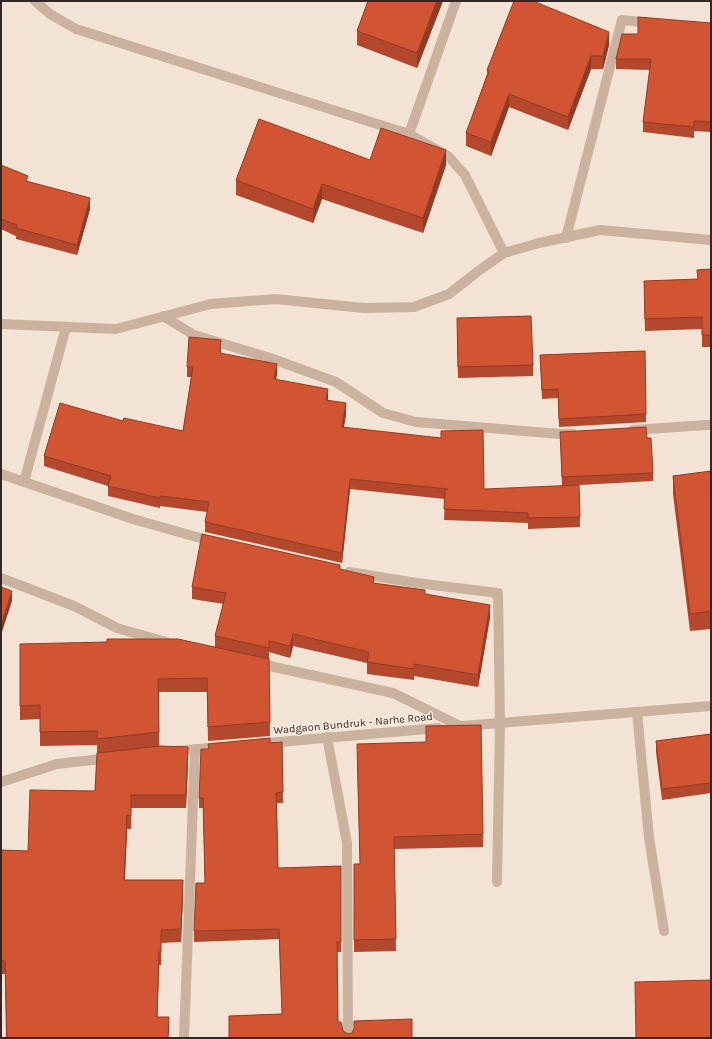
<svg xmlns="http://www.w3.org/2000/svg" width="712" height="1039" viewBox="0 0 712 1039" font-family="Karla,sans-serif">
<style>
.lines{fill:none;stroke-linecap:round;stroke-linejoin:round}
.minor{stroke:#cbb29f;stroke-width:10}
.tertiary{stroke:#cbb29f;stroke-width:10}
.wall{fill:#b4482c}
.shaded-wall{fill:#923b24}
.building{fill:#d15433;stroke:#923b24}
.labels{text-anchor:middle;stroke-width:3;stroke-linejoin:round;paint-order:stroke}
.street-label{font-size:11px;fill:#342824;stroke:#faede0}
</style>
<rect width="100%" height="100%" fill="#f2e3d4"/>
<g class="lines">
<path class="minor" d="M 35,1 L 50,14 L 76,29 L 409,134 L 448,156 L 465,175 L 504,253
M 409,134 L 456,1
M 566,238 L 622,20 L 651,23
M 163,316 L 194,335 L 270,358 L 336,382 L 383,413 L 416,422 L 560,434 L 573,434
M 1,324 L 116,329 L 211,304 L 275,299 L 364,308 L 414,307 L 449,294 L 477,272 L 504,253 L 539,243 L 600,230 L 711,240
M 633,430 L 706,425 L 711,425
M 1,474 L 133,519 L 214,542
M 24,482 L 66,327
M 349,572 L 417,583 L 498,593 L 500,723 L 497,882
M 1,578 L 74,606 L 117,628 L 166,642
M 256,663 L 393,693 L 460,726
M 637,712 L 649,838 L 664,931
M 327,737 L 347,843 L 348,1038
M 184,1038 L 195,749"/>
<path class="tertiary" d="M 462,726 L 711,706
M 257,744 L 438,728
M 175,751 L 221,747
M 1,782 L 57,764 L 110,758"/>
</g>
<path class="wall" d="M 368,1 L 443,1 L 417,68 L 357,45 L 357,31 Z
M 711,23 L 711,132 L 694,131 L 694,138 L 643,132 L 643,122 L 650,70 L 616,69 L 616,59 L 638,34 Z
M 609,45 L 603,69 L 591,69 L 568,130 L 509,107 L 491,156 L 466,146 L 466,133 L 487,74 L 487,70 Z
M 370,160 L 446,165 L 423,233 L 322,199 L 313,223 L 236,195 L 236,180 Z
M 1,165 L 28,182 L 90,209 L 77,255 L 16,239 L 16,236 L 1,229 Z
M 711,269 L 711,347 L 702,347 L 702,329 L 645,331 L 644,293 L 697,279 Z
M 457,329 L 533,365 L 533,376 L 458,378 Z
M 221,350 L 221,354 L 277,374 L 276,379 L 328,400 L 346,414 L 344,427 L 484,489 L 580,517 L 580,527 L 528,529 L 528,523 L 444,520 L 445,499 L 350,489 L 342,563 L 205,532 L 205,522 L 207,512 L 160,506 L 160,508 L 108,496 L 108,486 L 44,466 L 44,456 L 123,421 L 183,431 L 191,377 L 187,377 L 187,367 Z
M 645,351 L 646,422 L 559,427 L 558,398 L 542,399 L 540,355 Z
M 560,432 L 647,438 L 653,473 L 653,481 L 562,486 Z
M 711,471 L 711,629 L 690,631 L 673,494 L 673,476 Z
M 340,569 L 374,583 L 425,594 L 490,617 L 478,687 L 414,676 L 414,680 L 367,674 L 367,663 L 293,646 L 290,658 L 269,652 L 270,736 L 208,741 L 207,692 L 159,692 L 159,746 L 188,760 L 186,808 L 131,808 L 131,829 L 127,829 L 125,880 L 183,893 L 181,942 L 161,943 L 161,965 L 159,965 L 157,1017 L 169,1030 L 168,1038 L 6,1038 L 5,974 L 1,974 L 1,850 L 28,851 L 95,791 L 97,753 L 97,745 L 40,746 L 40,719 L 20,720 L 20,644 L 215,647 L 215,636 L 224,604 L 192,599 L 192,587 Z
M 711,734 L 711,793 L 662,800 L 656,752 L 656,741 Z
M 282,742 L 283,803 L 277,803 L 278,868 L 341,866 L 341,952 L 337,952 L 338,1022 L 343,1031 L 348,1034 L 412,1038 L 229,1038 L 229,1016 L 282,1014 L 279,939 L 194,942 L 194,931 L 205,883 L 203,808 L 199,808 L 199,798 L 270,743 Z
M 357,756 L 483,834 L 483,847 L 394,849 L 396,951 L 354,952 L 354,864 L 360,864 Z"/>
<path class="shaded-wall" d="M 437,1 L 443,1 L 417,68 L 417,53 Z
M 609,32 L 609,45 L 603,69 L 603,56 Z
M 591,56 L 591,69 L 568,130 L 568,117 Z
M 509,94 L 509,107 L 491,156 L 491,142 Z
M 446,150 L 446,165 L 423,233 L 423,218 Z
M 322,184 L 322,199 L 313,223 L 313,209 Z
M 90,198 L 90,209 L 77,255 L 77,245 Z
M 277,364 L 277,374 L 274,389 L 274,379 Z
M 328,389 L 328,399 L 326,410 L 326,400 Z
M 346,403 L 346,414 L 342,437 L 342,427 Z
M 350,479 L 350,489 L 342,563 L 342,553 Z
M 12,591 L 12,601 L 1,635 L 1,625 Z
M 490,605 L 490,617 L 478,687 L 478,675 Z
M 293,634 L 293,646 L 290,658 L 290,646 Z
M 188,747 L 188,760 L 186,808 L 186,795 Z
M 127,815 L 127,829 L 124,893 L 124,880 Z
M 183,880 L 183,893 L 181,942 L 181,929 Z
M 159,952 L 159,965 L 157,1030 L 157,1017 Z"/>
<path class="building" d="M 368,1 L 437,1 L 417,53 L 357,31 Z
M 514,1 L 533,1 L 609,32 L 603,56 L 591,56 L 568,117 L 509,94 L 491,142 L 466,133 L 489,71 L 487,70 Z
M 638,17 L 711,23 L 711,122 L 694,121 L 694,127 L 643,122 L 651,59 L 616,59 L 622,34 L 638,34 Z
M 259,119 L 370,160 L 381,128 L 446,150 L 423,218 L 322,184 L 313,209 L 236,180 Z
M 1,165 L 28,176 L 26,181 L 90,198 L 77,245 L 16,228 L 17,225 L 1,219 Z
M 711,269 L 711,335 L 702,335 L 702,317 L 645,319 L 644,281 L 698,279 L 697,270 Z
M 531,316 L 533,365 L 458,367 L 457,318 Z
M 189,337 L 221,340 L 220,353 L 277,364 L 274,379 L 328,389 L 326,400 L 346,403 L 342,427 L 441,438 L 441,431 L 483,430 L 484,489 L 579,485 L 580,517 L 528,518 L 528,513 L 444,509 L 445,490 L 448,489 L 350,479 L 342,553 L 205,522 L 209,502 L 160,496 L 160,498 L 108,486 L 111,476 L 44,456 L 60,403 L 123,421 L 124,418 L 183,431 L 193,367 L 187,367 Z
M 645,351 L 646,414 L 559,419 L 558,389 L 542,390 L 540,355 Z
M 646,427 L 647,438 L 651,438 L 653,473 L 562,477 L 560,432 Z
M 711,471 L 711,611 L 690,614 L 673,476 Z
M 202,534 L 340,565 L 340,569 L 374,577 L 373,583 L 425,590 L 425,594 L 490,605 L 478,675 L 414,664 L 414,669 L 367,662 L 369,652 L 293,634 L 290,646 L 269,641 L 269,648 L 215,636 L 226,593 L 192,587 Z
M 1,587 L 12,591 L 1,625 Z
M 107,639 L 178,639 L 269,659 L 270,722 L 208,727 L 207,678 L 158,679 L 159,732 L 97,739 L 98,731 L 40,732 L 40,705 L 20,706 L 20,644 L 107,642 Z
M 481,725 L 483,834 L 394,837 L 396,939 L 354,940 L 354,864 L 360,864 L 357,744 L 426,742 L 426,726 Z
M 711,734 L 711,783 L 662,789 L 656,741 Z
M 270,738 L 270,743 L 282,742 L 283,792 L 276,793 L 278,868 L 341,866 L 341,942 L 337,942 L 338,1022 L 341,1022 L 343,1031 L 348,1034 L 352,1033 L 354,1028 L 354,1021 L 412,1019 L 412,1038 L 229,1038 L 229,1016 L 282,1014 L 279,929 L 194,931 L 196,883 L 205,883 L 203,798 L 199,798 L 201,749 L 209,749 L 208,744 Z
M 160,746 L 188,747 L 186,795 L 131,795 L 131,816 L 127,815 L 124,880 L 183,880 L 181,929 L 161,930 L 161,952 L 159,952 L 157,1017 L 169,1017 L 168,1038 L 7,1038 L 5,961 L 1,961 L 1,850 L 28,851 L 30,790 L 95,791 L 97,753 Z
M 711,980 L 711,1038 L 636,1038 L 635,982 Z"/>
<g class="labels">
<g class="street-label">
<text transform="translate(353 723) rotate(-5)" y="4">Wadgaon Bundruk - Narhe Road</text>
</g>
</g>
<rect width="712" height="1039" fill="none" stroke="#342824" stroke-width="4"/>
</svg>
